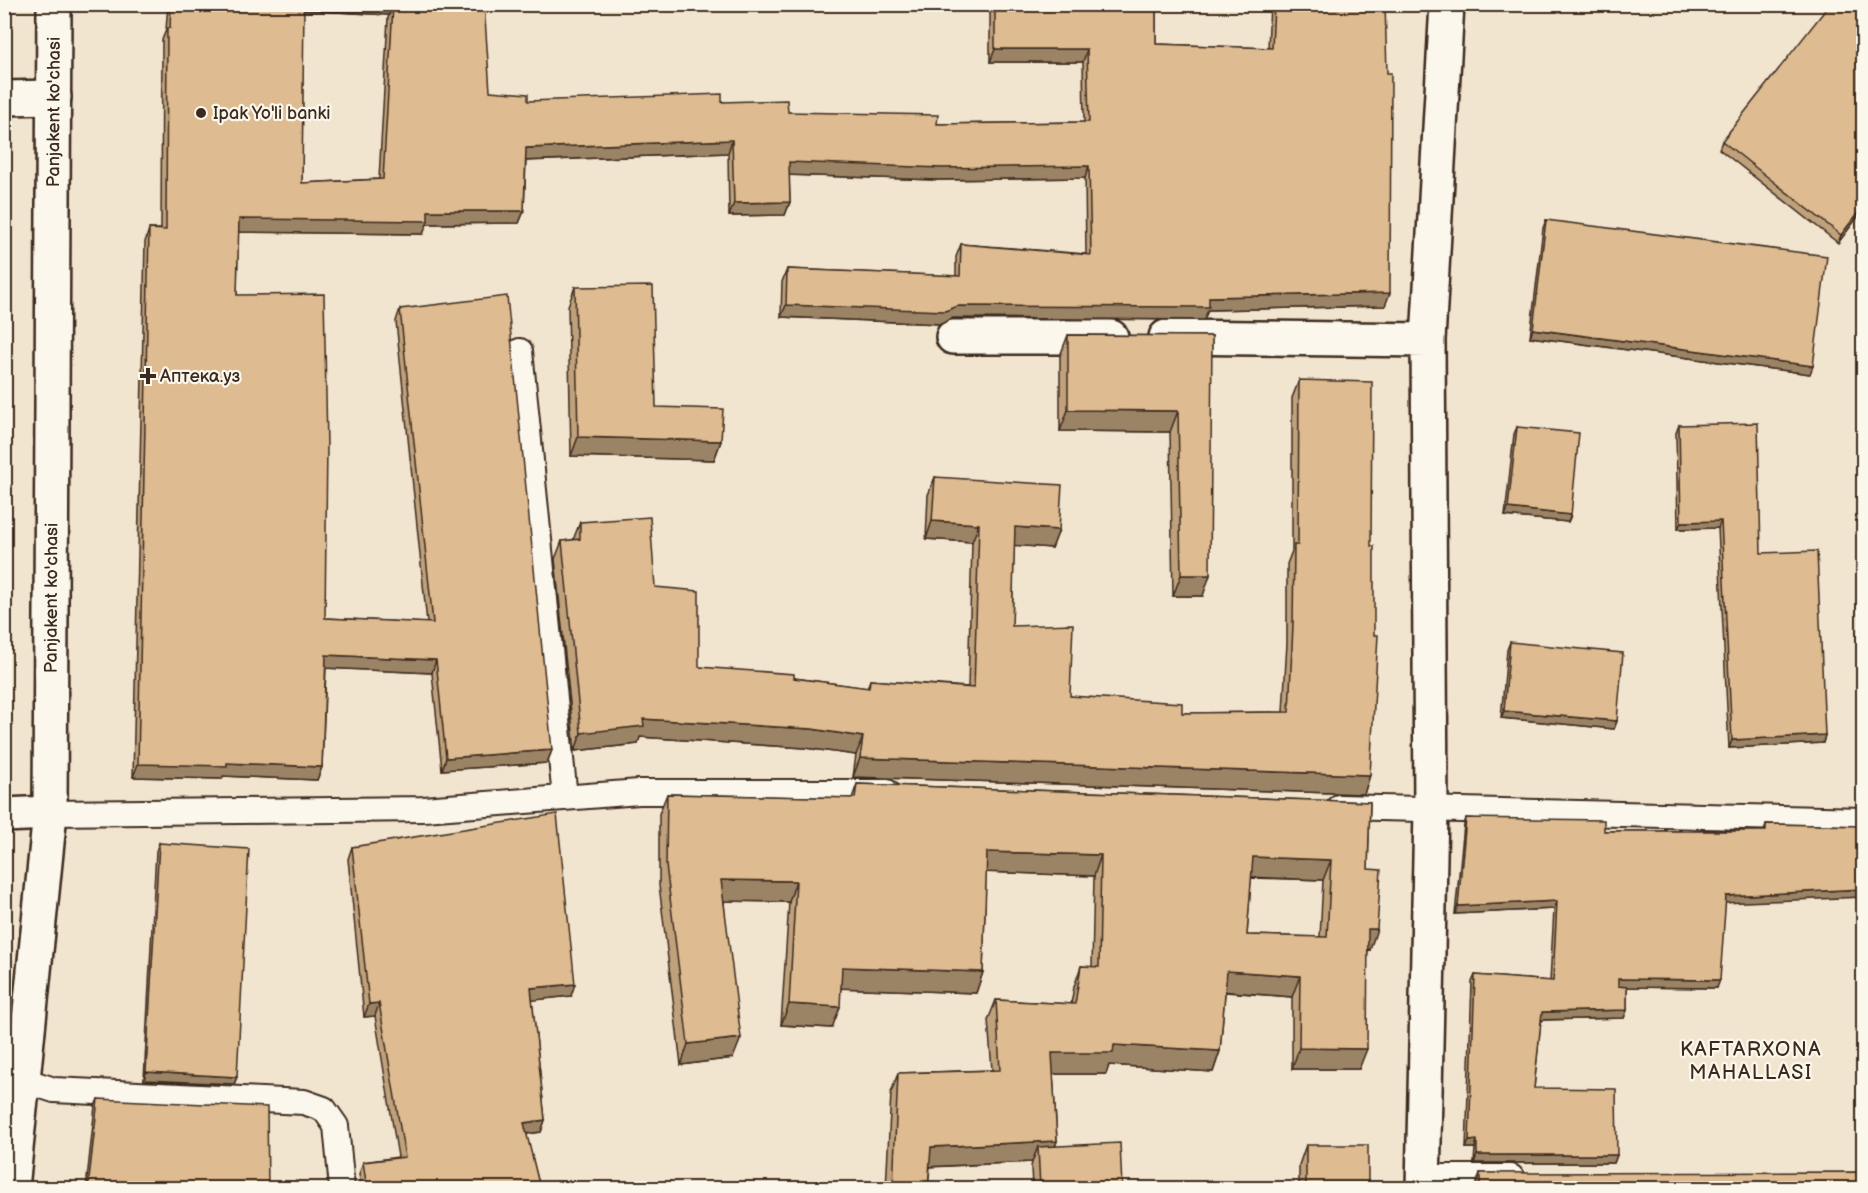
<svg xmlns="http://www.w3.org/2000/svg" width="1868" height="1193" viewBox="0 0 1868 1193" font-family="'Balsamiq Sans',sans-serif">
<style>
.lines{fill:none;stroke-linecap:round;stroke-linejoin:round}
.service-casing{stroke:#3b2a1e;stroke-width:28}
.minor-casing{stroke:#3b2a1e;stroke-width:38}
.primary-casing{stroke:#3b2a1e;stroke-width:38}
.service{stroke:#fbf7ec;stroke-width:24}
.minor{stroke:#fbf7ec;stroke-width:33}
.primary{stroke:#fbf7ec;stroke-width:33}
.wall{fill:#bfa17c;stroke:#3b2a1e;stroke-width:1.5;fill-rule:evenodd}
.shaded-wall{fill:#9b8365;stroke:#3b2a1e;stroke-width:1.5}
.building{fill:#debb90;stroke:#3b2a1e;stroke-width:1.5;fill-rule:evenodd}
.poi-dot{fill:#3b2a1e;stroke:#fbf7ec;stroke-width:2}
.labels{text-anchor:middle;stroke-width:4.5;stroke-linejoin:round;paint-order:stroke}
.street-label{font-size:18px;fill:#3b2a1e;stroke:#fbf7ec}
.poi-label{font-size:18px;fill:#3b2a1e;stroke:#fbf7ec;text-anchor:start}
.neighbourhood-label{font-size:20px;letter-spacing:1.5px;fill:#3b2a1e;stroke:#fbf7ec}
</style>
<rect width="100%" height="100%" fill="#f2e5d0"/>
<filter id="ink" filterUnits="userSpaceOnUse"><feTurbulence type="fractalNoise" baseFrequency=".0167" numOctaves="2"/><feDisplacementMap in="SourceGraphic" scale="12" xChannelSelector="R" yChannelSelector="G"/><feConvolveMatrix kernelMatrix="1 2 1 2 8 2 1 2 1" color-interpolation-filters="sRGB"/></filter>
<g filter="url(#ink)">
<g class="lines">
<g class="service-casing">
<path id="service" d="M 520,351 L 565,798
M 1339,807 L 1864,820
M 50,813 L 424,809 L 639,792 L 887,792
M 4,1080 L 23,1080 L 54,1090 L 304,1102 L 324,1109 L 336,1126 L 342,1188
M 1423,1177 L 1511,1177"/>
</g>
<g class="minor-casing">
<path id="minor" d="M 4,98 L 54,97
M 953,337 L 1111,337
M 1166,337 L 1428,340
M 4,815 L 50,813
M 1423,1188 L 1431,810 L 1428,340 L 1447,4"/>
</g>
<g class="primary-casing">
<g id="primary">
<path id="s1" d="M 12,1188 L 50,813 L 54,4"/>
</g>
</g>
<use href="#service" class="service"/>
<use href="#minor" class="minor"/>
<use href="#primary" class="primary"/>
</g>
<path class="wall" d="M 168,4 L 393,4 L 389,15 L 303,10 L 302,183 L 379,179 L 388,18 L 393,5 L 490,91 L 528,101 L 722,102 L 788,112 L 937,124 L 1084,122 L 1083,62 L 990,62 L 990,4 L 1156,4 L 1156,44 L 1268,48 L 1270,4 L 1385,4 L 1385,306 L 1208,310 L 1204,320 L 953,318 L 941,324 L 781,317 L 782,282 L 787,269 L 956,276 L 956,257 L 961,244 L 1086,254 L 1085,178 L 937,180 L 789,175 L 790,202 L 785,215 L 729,216 L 728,153 L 526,161 L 524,211 L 519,223 L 427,224 L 423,234 L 238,232 L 237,295 L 325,618 L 427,623 L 396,321 L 400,309 L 552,750 L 547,763 L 442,770 L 432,673 L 326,668 L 322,767 L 317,780 L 223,776 L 222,779 L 133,777 L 145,242 L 149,229 L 161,229 L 162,40 L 166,30 Z
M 1722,141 L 1863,210 L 1838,243 L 1719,149 Z
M 1546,220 L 1810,374 L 1530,337 L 1543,228 Z
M 575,287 L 656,407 L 721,441 L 714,460 L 571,456 L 568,306 Z
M 1068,335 L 1212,336 L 1203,596 L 1173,596 L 1170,432 L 1060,431 L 1060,356 Z
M 1299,380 L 1370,775 L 1364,794 L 853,777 L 856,755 L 805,748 L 640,737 L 638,744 L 575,751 L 555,559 L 562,541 L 573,540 L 580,522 L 655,587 L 699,667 L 794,678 L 867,688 L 870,680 L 968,687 L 972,542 L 926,539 L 928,495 L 935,477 L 1059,530 L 1052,548 L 1014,545 L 1012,626 L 1070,696 L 1182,713 L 1283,712 L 1287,643 L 1287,564 L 1292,551 L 1292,398 Z
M 1679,425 L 1761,553 L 1825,735 L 1823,743 L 1729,748 L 1718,528 L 1678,529 L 1676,433 Z
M 1517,427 L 1571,515 L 1568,522 L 1505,516 L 1514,434 Z
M 1510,642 L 1617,721 L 1614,729 L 1501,718 L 1507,650 Z
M 857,784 L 1370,802 L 1368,869 L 1370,950 L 1368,949 L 1359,1069 L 1292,1069 L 1292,997 L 1225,992 L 1220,1051 L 1213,1072 L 1109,1065 L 1106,1074 L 1053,1074 L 1057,1141 L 1055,1146 L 1122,1188 L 1032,1188 L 1031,1167 L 1032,1162 L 930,1167 L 928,1188 L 886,1188 L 891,1093 L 898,1073 L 992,1070 L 988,1020 L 996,1000 L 1071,1004 L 1074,987 L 1081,966 L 1092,967 L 1094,876 L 986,872 L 983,972 L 976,993 L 841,988 L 832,1028 L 781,1025 L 789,902 L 724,901 L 733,1058 L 681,1065 L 659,885 L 659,814 L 667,794 L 852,798 ZM 1251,878 L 1323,880 L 1320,937 L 1247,935 Z
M 1466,818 L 1604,831 L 1764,831 L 1766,824 L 1863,826 L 1725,903 L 1717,988 L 1627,987 L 1627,1010 L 1624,1018 L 1541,1020 L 1534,1088 L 1617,1155 L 1614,1163 L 1474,1163 L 1475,1148 L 1466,1148 L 1472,982 L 1475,975 L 1550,981 L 1554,909 L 1455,914 L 1464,825 Z
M 159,843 L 237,1077 L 234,1084 L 144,1080 L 156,851 Z
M 352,847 L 571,996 L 532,1000 L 545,1120 L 541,1132 L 526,1134 L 540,1188 L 361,1188 L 359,1174 L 363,1162 L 398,1157 L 375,1016 L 364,1017 L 348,859 Z
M 98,1099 L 268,1188 L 86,1188 L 95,1106 Z
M 1306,1145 L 1368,1188 L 1299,1188 L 1299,1165 Z
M 1480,1173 L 1863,1188 L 1475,1188 Z"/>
<path class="shaded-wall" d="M 301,4 L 393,4 L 389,15 L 299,10 Z
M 995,49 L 1087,49 L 1083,62 L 990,62 Z
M 732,140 L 728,153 L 521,161 L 526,148 Z
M 789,162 L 1089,166 L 1085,178 L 937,180 L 784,175 Z
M 790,202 L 785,215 L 729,216 L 734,203 Z
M 1863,206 L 1863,210 L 1838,243 L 1841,235 Z
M 428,211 L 524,211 L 519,223 L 427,224 L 423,234 L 234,232 L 239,219 Z
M 1390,293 L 1385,306 L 1208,310 L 1204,320 L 953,318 L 941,324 L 781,317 L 786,305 L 958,306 L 1209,297 Z
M 1533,329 L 1813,366 L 1810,374 L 1530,337 Z
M 1068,410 L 1178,411 L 1170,432 L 1060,431 Z
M 578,437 L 721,441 L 714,460 L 571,456 Z
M 1508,508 L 1571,515 L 1568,522 L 1505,516 Z
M 932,521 L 979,524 L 972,542 L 926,539 Z
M 1721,521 L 1718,528 L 1678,529 L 1681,522 Z
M 1015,527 L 1059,530 L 1052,548 L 1008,545 Z
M 1181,575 L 1210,575 L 1203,596 L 1173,596 Z
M 326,655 L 436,660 L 432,673 L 322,668 Z
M 1504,711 L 1617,721 L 1614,729 L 1501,718 Z
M 643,719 L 812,729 L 863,737 L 856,755 L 805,748 L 640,737 L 638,744 L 575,751 L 581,733 Z
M 1825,735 L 1823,743 L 1729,748 L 1732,740 Z
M 552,750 L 547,763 L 442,770 L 446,758 Z
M 860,758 L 1370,775 L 1364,794 L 853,777 Z
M 227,763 L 322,767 L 317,780 L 223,776 L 222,779 L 133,777 L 138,764 Z
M 987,852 L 1101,855 L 1094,876 L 979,872 Z
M 1253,857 L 1331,860 L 1323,880 L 1245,877 Z
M 721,880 L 796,881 L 789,902 L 714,901 Z
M 1863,889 L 1863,897 L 1723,903 L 1726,896 Z
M 1557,901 L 1554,909 L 1455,914 L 1458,906 Z
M 1368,929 L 1377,929 L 1370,950 L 1361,949 Z
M 842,967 L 983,972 L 976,993 L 835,988 Z
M 1227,971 L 1300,976 L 1292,997 L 1220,991 Z
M 1618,979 L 1720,980 L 1717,988 L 1615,987 Z
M 575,984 L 571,996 L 527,1001 L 531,988 Z
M 379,1003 L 375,1016 L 364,1017 L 369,1004 Z
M 789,1004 L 840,1007 L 832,1028 L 781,1025 Z
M 1627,1010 L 1624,1018 L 1539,1020 L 1542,1012 Z
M 741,1038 L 733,1058 L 681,1065 L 688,1044 Z
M 1114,1045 L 1220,1051 L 1213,1072 L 1109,1065 L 1106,1074 L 1044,1074 L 1052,1053 Z
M 1299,1048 L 1367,1049 L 1359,1069 L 1292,1069 Z
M 146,1072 L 237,1077 L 234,1084 L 144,1080 Z
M 545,1120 L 541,1132 L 519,1135 L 524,1123 Z
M 1477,1140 L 1475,1148 L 1466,1148 L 1469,1141 Z
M 1057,1141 L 1050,1162 L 1038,1147 L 1032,1162 L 923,1167 L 931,1147 Z
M 1477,1155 L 1617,1155 L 1614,1163 L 1474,1163 Z"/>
<path class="building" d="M 171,4 L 304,4 L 302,183 L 383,179 L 393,5 L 410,4 L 484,4 L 490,91 L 528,94 L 528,101 L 722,94 L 722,102 L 787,100 L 788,112 L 938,115 L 937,124 L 1089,122 L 1087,49 L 995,49 L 995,4 L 1156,4 L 1156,44 L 1272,48 L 1274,4 L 1385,4 L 1387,73 L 1391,73 L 1390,293 L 1209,297 L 1209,307 L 958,306 L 945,311 L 786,305 L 787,269 L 960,276 L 961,244 L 1091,255 L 1089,166 L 941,168 L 789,162 L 790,202 L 734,203 L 732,140 L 526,148 L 524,211 L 428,211 L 428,221 L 239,219 L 237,295 L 324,294 L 327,445 L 325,618 L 433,623 L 400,309 L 507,296 L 552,750 L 446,758 L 436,660 L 326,655 L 322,767 L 227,763 L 227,766 L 138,764 L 149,229 L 166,230 L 167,28 L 170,28 Z
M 1830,4 L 1863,4 L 1863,206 L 1841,235 L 1722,141 Z
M 1546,220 L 1827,256 L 1813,366 L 1533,329 Z
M 653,286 L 656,407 L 723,409 L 721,441 L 578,437 L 575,287 Z
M 1068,335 L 1212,336 L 1210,575 L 1181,575 L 1178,411 L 1068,410 Z
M 1299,380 L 1372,382 L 1371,546 L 1374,546 L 1374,635 L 1378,635 L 1370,775 L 860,758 L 863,737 L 812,729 L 643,719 L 644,726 L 581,733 L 562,541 L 580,539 L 580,522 L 650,517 L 655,587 L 699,591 L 699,667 L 794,674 L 794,678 L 869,688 L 870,680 L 974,688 L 979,524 L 932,521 L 935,477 L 1062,485 L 1059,530 L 1015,527 L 1012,626 L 1073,624 L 1070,696 L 1182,703 L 1182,713 L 1289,712 L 1293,625 L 1294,545 L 1298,545 Z
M 1758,423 L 1761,553 L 1817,551 L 1825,735 L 1732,740 L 1721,521 L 1681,522 L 1679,425 Z
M 1517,427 L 1579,433 L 1571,515 L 1508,508 Z
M 1510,642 L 1623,653 L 1617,721 L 1504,711 Z
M 857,784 L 1370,802 L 1368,869 L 1381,870 L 1377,929 L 1368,929 L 1367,1049 L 1299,1048 L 1300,976 L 1227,971 L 1220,1051 L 1114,1045 L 1113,1053 L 1052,1053 L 1057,1141 L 931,1147 L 928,1188 L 893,1188 L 898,1073 L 1000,1070 L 996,1000 L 1075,1004 L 1081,966 L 1099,967 L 1101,855 L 987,852 L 983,972 L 842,967 L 840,1007 L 789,1004 L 796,881 L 721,880 L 741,1038 L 688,1044 L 666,865 L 667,794 L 855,798 ZM 1253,857 L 1331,860 L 1327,937 L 1247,935 Z
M 557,814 L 575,984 L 531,988 L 545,1120 L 524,1123 L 540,1188 L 367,1188 L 363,1162 L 405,1157 L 379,1003 L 369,1004 L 352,847 Z
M 1466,818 L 1604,820 L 1604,831 L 1766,831 L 1766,824 L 1863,826 L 1863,889 L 1726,896 L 1720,980 L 1618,979 L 1618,986 L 1627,987 L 1627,1010 L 1542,1012 L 1534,1088 L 1616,1089 L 1617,1155 L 1477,1155 L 1477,1140 L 1469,1141 L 1475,975 L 1553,981 L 1557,901 L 1458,906 Z
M 159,843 L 249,849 L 237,1077 L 146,1072 Z
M 98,1099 L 267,1107 L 268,1188 L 88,1188 Z
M 1120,1143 L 1122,1188 L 1040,1188 L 1038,1147 Z
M 1306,1145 L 1368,1145 L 1368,1188 L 1306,1188 Z
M 1863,1172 L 1863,1188 L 1480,1188 L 1480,1173 Z"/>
</g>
<g class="poi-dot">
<circle cx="201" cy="113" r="6"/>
<path d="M145 367h6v6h6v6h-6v6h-6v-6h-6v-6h6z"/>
</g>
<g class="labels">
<g class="street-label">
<text dy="6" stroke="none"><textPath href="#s1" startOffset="1078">Panjakent ko'chasi</textPath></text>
<text dy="6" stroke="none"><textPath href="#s1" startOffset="592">Panjakent ko'chasi</textPath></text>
</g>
<g class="poi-label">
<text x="213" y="119">Ipak Yo'li banki</text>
<text x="160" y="382">Аптека.уз</text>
</g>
<g class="neighbourhood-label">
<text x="1751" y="1056">KAFTARXONA<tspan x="1751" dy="23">MAHALLASI</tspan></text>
</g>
</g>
<rect width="1868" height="1193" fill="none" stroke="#fbf7ec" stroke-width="24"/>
<rect x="12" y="12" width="1844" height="1169" fill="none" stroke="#3b2a1e" stroke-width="2" filter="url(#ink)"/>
</svg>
